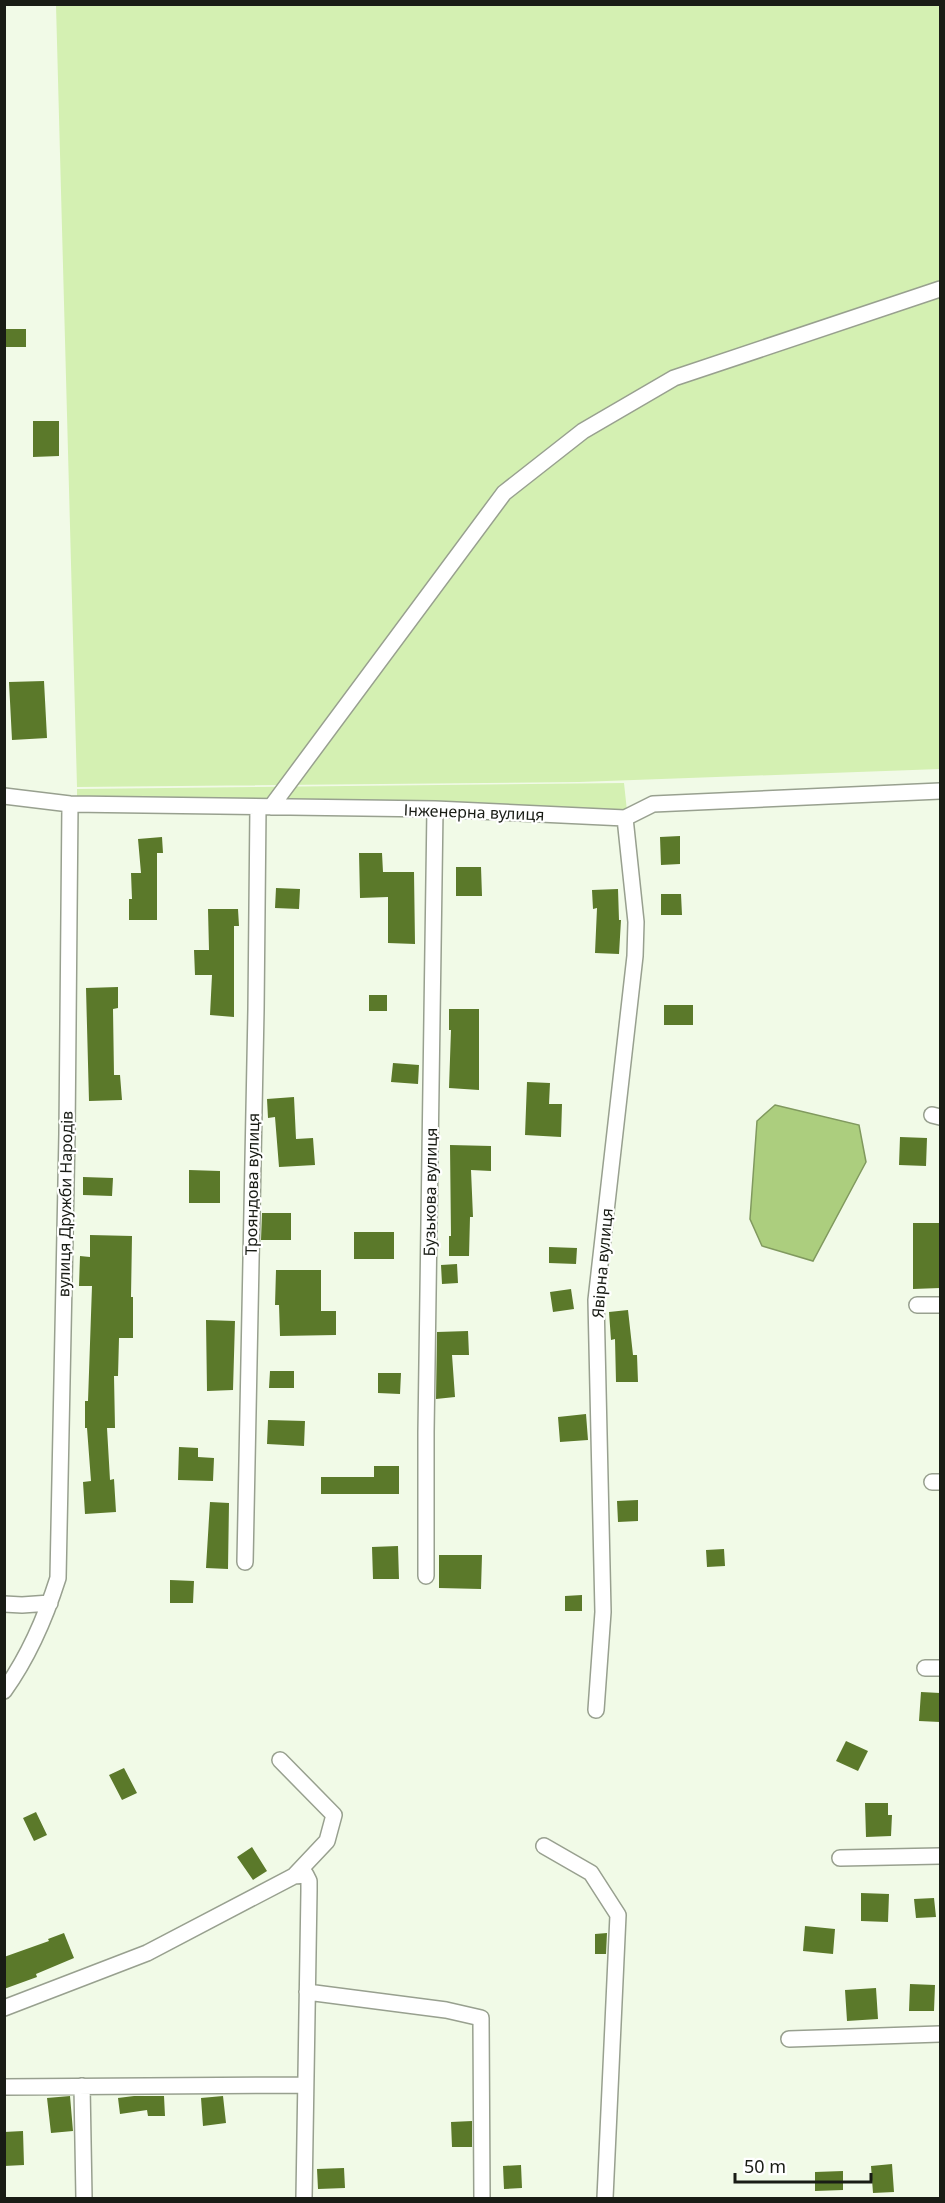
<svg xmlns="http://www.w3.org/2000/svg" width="945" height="2203" viewBox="0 0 945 2203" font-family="'Noto Sans',sans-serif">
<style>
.green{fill:#d4f0b2}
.water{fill:#acce7e;stroke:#80995e;stroke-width:1.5}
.building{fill:#5b792a}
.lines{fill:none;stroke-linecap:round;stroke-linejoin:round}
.minor-casing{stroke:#98a08f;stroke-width:18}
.minor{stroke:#fff;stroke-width:15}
.labels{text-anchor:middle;stroke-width:4.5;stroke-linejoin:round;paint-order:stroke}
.street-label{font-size:16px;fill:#191c15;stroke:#fff}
</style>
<rect width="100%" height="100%" fill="#f1fae7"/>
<path class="green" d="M 56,5 L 940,5 L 940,769 L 579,782 L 77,787 Z
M 624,783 L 627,811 L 77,802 L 77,789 Z"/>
<path class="water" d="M 775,1105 L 859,1125 L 866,1162 L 813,1261 L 762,1246 L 750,1219 L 757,1121 Z"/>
<path class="building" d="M 4,329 L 26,329 L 26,347 L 4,347 Z
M 33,421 L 59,421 L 59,456 L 33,457 Z
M 44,681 L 47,738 L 12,740 L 9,682 Z
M 680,836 L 680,864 L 661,865 L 660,837 Z
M 162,837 L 163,853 L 157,853 L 157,920 L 129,920 L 129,899 L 132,899 L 131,873 L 141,873 L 138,839 Z
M 359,853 L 382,853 L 383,872 L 414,872 L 415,944 L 388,943 L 388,897 L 360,898 Z
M 456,867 L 481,867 L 482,896 L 456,896 Z
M 276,888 L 300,889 L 299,909 L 275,908 Z
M 618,889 L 619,920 L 621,920 L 619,954 L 595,953 L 597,908 L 593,909 L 592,890 Z
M 661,894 L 681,894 L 682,915 L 661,915 Z
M 208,909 L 238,909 L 239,926 L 234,926 L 234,1017 L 210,1015 L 212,975 L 195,975 L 194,950 L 209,950 Z
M 118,987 L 118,1008 L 113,1009 L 114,1075 L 120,1075 L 122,1100 L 89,1101 L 86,988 Z
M 369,995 L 387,995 L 387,1011 L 369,1011 Z
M 664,1005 L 693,1005 L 693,1025 L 664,1025 Z
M 449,1009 L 479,1009 L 479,1090 L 449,1088 L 451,1030 L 449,1030 Z
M 393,1063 L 419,1065 L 418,1084 L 391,1082 Z
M 527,1082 L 550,1083 L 549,1104 L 562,1104 L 561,1137 L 525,1135 Z
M 294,1097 L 296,1139 L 313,1138 L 315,1165 L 279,1167 L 275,1117 L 268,1118 L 267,1099 Z
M 900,1137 L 927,1138 L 926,1166 L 899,1165 Z
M 450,1145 L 491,1146 L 491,1171 L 471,1170 L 473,1217 L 470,1217 L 469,1256 L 449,1256 L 449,1236 L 451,1236 Z
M 189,1170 L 220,1171 L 220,1203 L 189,1203 Z
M 83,1177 L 113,1178 L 112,1196 L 83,1195 Z
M 262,1213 L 291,1213 L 291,1240 L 261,1240 Z
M 913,1223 L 940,1223 L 940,1288 L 913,1289 Z
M 354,1232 L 394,1232 L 394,1259 L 354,1259 Z
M 90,1235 L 132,1236 L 131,1297 L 133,1297 L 133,1338 L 119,1338 L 118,1376 L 114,1376 L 115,1428 L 107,1428 L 110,1480 L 114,1479 L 116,1512 L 85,1514 L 83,1482 L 91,1481 L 87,1428 L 85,1428 L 85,1401 L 88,1401 L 92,1286 L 79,1286 L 80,1256 L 90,1257 Z
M 549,1247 L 577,1248 L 576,1264 L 549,1263 Z
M 457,1264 L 458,1283 L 442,1284 L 441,1265 Z
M 276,1270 L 321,1270 L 321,1311 L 336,1311 L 336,1335 L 280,1336 L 279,1305 L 275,1305 Z
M 571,1289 L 574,1309 L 553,1312 L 550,1292 Z
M 628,1310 L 633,1355 L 637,1355 L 638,1382 L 616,1382 L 615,1339 L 611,1340 L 609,1312 Z
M 206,1320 L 235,1321 L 233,1390 L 207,1391 Z
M 468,1331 L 469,1355 L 452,1355 L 455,1397 L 436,1399 L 437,1332 Z
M 270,1371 L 294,1371 L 294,1388 L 269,1388 Z
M 378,1373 L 401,1373 L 400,1394 L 378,1393 Z
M 586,1414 L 588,1440 L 560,1442 L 558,1417 Z
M 268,1420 L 305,1421 L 304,1446 L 267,1444 Z
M 179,1447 L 198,1448 L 198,1457 L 214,1458 L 213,1481 L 178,1480 Z
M 374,1466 L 399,1466 L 399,1494 L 321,1494 L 321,1477 L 374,1477 Z
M 638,1500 L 638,1521 L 618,1522 L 617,1501 Z
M 210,1502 L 229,1503 L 228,1569 L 206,1568 Z
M 398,1546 L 399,1579 L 373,1579 L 372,1547 Z
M 724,1549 L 725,1566 L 707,1567 L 706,1550 Z
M 439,1555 L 482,1555 L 481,1589 L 439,1588 Z
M 170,1580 L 194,1581 L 193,1603 L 170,1603 Z
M 582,1595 L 582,1611 L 565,1611 L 565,1596 Z
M 921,1692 L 940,1693 L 940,1722 L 919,1721 Z
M 846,1741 L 868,1751 L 858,1771 L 836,1761 Z
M 124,1768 L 137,1793 L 122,1800 L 109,1775 Z
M 865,1803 L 888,1803 L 888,1815 L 892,1815 L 891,1836 L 866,1837 Z
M 36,1812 L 47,1835 L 34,1841 L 23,1818 Z
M 252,1847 L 267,1871 L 253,1880 L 237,1857 Z
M 861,1893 L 889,1894 L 888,1922 L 861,1921 Z
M 934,1898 L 936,1917 L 916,1918 L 914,1899 Z
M 805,1926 L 835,1929 L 833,1954 L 803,1951 Z
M 64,1933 L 74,1958 L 36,1974 L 37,1977 L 4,1989 L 4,1957 L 49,1941 L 48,1939 Z
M 607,1933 L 606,1954 L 595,1954 L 595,1934 Z
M 910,1984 L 935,1985 L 934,2011 L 909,2011 Z
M 876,1988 L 878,2019 L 847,2021 L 845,1990 Z
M 70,2096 L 73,2131 L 51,2133 L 47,2098 Z
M 134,2096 L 164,2096 L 165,2116 L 148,2116 L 147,2110 L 120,2114 L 118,2098 Z
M 223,2096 L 226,2123 L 203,2126 L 201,2098 Z
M 472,2121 L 472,2147 L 452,2147 L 451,2122 Z
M 23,2131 L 24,2165 L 4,2166 L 4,2132 Z
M 892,2164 L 894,2192 L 873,2193 L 871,2166 Z
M 521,2165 L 522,2188 L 504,2189 L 503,2166 Z
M 344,2168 L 345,2188 L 318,2189 L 317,2169 Z
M 843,2171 L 843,2190 L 815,2191 L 815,2172 Z"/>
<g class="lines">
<g class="minor-casing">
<path id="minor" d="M 4,796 L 70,804 L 435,809 L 625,818 L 653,804 L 940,791
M 271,807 L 504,493 L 583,431 L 674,378 L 940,289
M 932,1115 L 940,1117
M 917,1305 L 940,1305
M 932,1482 L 940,1482
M 245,1562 L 256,1010 L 258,807
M 426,1576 L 426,1432 L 435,809
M 4,1604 L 22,1605 L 50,1603
M 925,1668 L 940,1668
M 4,1691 C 29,1656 45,1619 58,1578 L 67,1134 L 70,804
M 596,1710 L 603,1612 L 596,1300 L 635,956 L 636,922 L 625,818
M 280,1760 L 334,1815 L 327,1841 L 294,1876
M 544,1846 L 591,1873 L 618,1915 L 605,2198
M 840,1858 L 940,1856
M 307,1992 L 446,2010 L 481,2018 L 482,2198
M 4,2008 L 147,1953 L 294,1876 L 306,1875 L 309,1881 L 309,1891 L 304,2198
M 789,2039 L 940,2034
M 82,2086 L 84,2198
M 4,2087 L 305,2085"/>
</g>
<use href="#minor" class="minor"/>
</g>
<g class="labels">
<g class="street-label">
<text transform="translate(474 812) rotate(2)" y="6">Інженерна вулиця</text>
<text transform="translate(252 1184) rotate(-89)" y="6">Трояндова вулиця</text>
<text transform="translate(430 1192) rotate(-89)" y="6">Бузькова вулиця</text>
<text transform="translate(65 1204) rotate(-89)" y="6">вулиця Дружби Народів</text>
<text transform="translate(602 1263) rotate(-85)" y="6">Явірна вулиця</text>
</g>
</g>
<rect width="945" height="2203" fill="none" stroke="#191c15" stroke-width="12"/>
<path d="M735 2173v9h136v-9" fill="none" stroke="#191c15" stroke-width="3"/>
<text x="744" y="2173" font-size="18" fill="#191c15" stroke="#ffffff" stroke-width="4.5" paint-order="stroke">50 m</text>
</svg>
